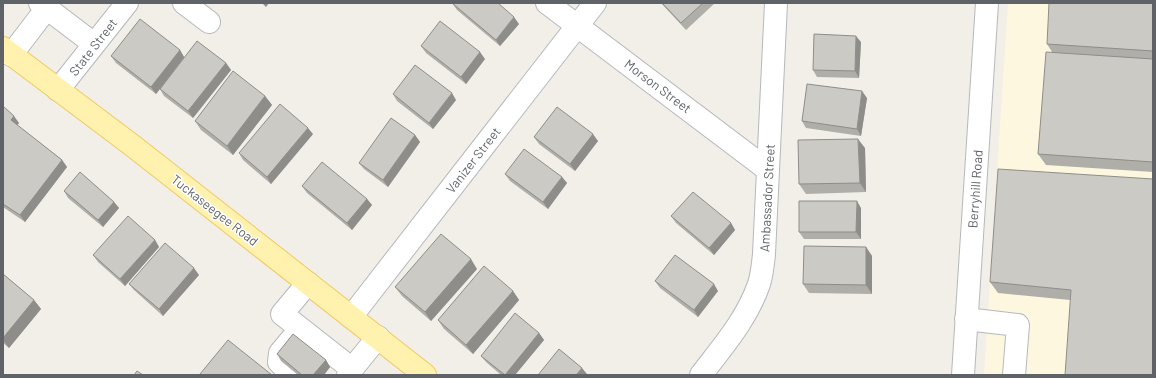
<svg xmlns="http://www.w3.org/2000/svg" width="1156" height="378" viewBox="0 0 1156 378" font-family="Barlow,sans-serif">
<style>
.commercial{fill:#fef7e0}
.lines{fill:none;stroke-linecap:round;stroke-linejoin:round}
.minor-casing{stroke:#b5b8bc;stroke-width:24}
.major-casing{stroke:#f2c960;stroke-width:24}
.minor{stroke:#fff;stroke-width:22}
.major{stroke:#fff2af;stroke-width:22}
.wall{fill:#afaea9}
.shaded-wall{fill:#8f8d8a}
.building{fill:#cccac5;stroke:#8f8d8a}
.labels{text-anchor:middle;stroke-width:3;stroke-linejoin:round;paint-order:stroke}
.street-label{font-size:13px;fill:#5f6368;stroke:#fff}
</style>
<rect width="100%" height="100%" fill="#f1efe8"/>
<path class="commercial" d="M 1008,3 L 1153,3 L 1153,375 L 984,375 Z"/>
<g class="lines">
<g class="minor-casing">
<path id="minor" d="M 40,3 L 94,44
M 184,3 L 209,22
M 547,3 L 768,170
M 11,55 L 47,8
M 58,90 L 127,3
M 308,283 L 282,314 L 352,369 L 348,375
M 351,317 L 595,3
M 966,319 L 1018,325 L 1014,375
M 352,369 L 378,337
M 292,375 L 279,362 L 280,353 L 295,335
M 701,375 C 723,346 747,319 759,284 C 762,275 763,264 764,254 L 776,3
M 963,375 L 987,3"/>
</g>
<g class="major-casing">
<path id="major" d="M 3,48 L 133,146 L 425,375"/>
</g>
<use href="#minor" class="minor"/>
<use href="#major" class="major"/>
</g>
<path class="wall" d="M 452,3 L 519,24 L 500,46 L 457,10 Z
M 661,3 L 715,3 L 686,30 Z
M 1153,3 L 1153,172 L 1046,165 L 1038,154 L 1052,52 L 1047,44 Z
M 861,42 L 859,78 L 817,77 L 813,70 Z
M 421,46 L 485,59 L 466,84 L 426,53 Z
M 180,50 L 184,57 L 226,63 L 231,70 L 193,118 L 164,96 L 160,89 L 156,94 L 116,63 L 111,56 Z
M 393,94 L 456,100 L 433,129 L 397,101 Z
M 265,96 L 272,105 L 233,155 L 201,130 L 195,121 Z
M 867,98 L 861,136 L 806,128 L 802,121 Z
M 3,106 L 19,123 L 17,125 L 62,160 L 67,167 L 25,222 L 3,207 Z
M 313,134 L 271,184 L 243,160 L 239,153 Z
M 415,135 L 420,142 L 388,187 L 364,169 L 359,163 Z
M 534,137 L 598,141 L 575,171 L 539,144 Z
M 865,148 L 866,192 L 806,194 L 799,184 Z
M 505,174 L 562,177 L 567,183 L 548,209 L 510,181 Z
M 1153,179 L 1070,300 L 998,293 L 990,282 Z
M 302,186 L 367,199 L 372,205 L 352,230 L 307,193 Z
M 64,191 L 114,202 L 119,208 L 103,227 L 68,198 Z
M 861,208 L 861,239 L 804,239 L 799,232 Z
M 671,216 L 731,223 L 735,230 L 714,255 L 676,223 Z
M 155,240 L 159,247 L 125,286 L 98,262 L 93,255 Z
M 866,247 L 872,256 L 872,294 L 809,293 L 803,284 Z
M 477,269 L 431,321 L 402,296 L 395,287 Z
M 3,274 L 34,300 L 41,309 L 9,348 L 3,343 Z
M 199,275 L 163,316 L 134,290 L 129,284 Z
M 655,281 L 718,291 L 698,317 L 660,288 Z
M 513,291 L 519,300 L 473,354 L 444,329 L 438,320 Z
M 539,333 L 544,340 L 515,375 L 501,375 L 486,362 L 481,356 Z
M 277,354 L 326,360 L 330,367 L 324,375 L 298,375 L 281,361 Z"/>
<path class="shaded-wall" d="M 262,3 L 269,3 L 266,7 Z
M 514,17 L 519,24 L 500,46 L 496,40 Z
M 856,36 L 861,42 L 859,78 L 855,71 Z
M 180,50 L 184,57 L 156,94 L 151,87 Z
M 480,52 L 485,59 L 466,84 L 461,77 Z
M 226,63 L 231,70 L 193,118 L 188,111 Z
M 862,91 L 867,98 L 861,136 L 857,129 Z
M 452,93 L 456,100 L 433,129 L 429,123 Z
M 265,96 L 272,105 L 233,155 L 227,146 Z
M 14,116 L 19,123 L 16,127 L 11,120 Z
M 308,128 L 313,134 L 271,184 L 267,177 Z
M 593,134 L 598,141 L 575,171 L 570,164 Z
M 415,135 L 420,142 L 388,187 L 383,180 Z
M 858,139 L 865,148 L 866,192 L 860,183 Z
M 62,160 L 67,167 L 25,222 L 20,215 Z
M 562,177 L 567,183 L 548,209 L 543,202 Z
M 367,199 L 372,205 L 352,230 L 347,223 Z
M 857,201 L 861,208 L 861,239 L 856,232 Z
M 114,202 L 119,208 L 103,227 L 98,220 Z
M 731,223 L 735,230 L 714,255 L 709,248 Z
M 155,240 L 159,247 L 125,286 L 120,279 Z
M 866,247 L 872,256 L 872,294 L 866,285 Z
M 471,259 L 477,269 L 431,321 L 425,312 Z
M 194,268 L 199,275 L 163,316 L 159,309 Z
M 714,284 L 718,291 L 698,317 L 694,310 Z
M 513,291 L 519,300 L 473,354 L 466,345 Z
M 34,300 L 41,309 L 9,348 L 3,340 L 3,338 Z
M 539,333 L 544,340 L 515,375 L 505,375 Z
M 326,360 L 330,367 L 324,375 L 313,375 Z
M 582,368 L 587,374 L 586,375 L 576,375 Z"/>
<path class="building" d="M 452,3 L 498,3 L 514,17 L 496,40 Z
M 662,3 L 703,3 L 681,23 Z
M 1049,3 L 1153,3 L 1153,51 L 1047,44 Z
M 140,19 L 180,50 L 151,87 L 111,56 Z
M 440,21 L 480,52 L 461,77 L 421,46 Z
M 814,34 L 856,36 L 855,71 L 813,70 Z
M 197,41 L 226,63 L 188,111 L 160,89 Z
M 1046,52 L 1153,59 L 1153,162 L 1038,154 Z
M 415,65 L 452,93 L 429,123 L 393,94 Z
M 233,71 L 265,96 L 227,146 L 195,121 Z
M 807,84 L 862,91 L 857,129 L 802,121 Z
M 280,104 L 308,128 L 267,177 L 239,153 Z
M 3,106 L 14,116 L 11,120 L 62,160 L 20,215 L 3,204 Z
M 557,107 L 593,134 L 570,164 L 534,137 Z
M 391,118 L 415,135 L 383,180 L 359,163 Z
M 858,139 L 860,183 L 799,184 L 798,140 Z
M 524,149 L 562,177 L 543,202 L 505,174 Z
M 322,162 L 367,199 L 347,223 L 302,186 Z
M 998,169 L 1153,179 L 1153,375 L 1065,375 L 1071,290 L 990,282 Z
M 80,172 L 114,202 L 98,220 L 64,191 Z
M 693,192 L 731,223 L 709,248 L 671,216 Z
M 799,201 L 857,201 L 856,232 L 799,232 Z
M 128,216 L 155,240 L 120,279 L 93,255 Z
M 441,234 L 471,259 L 425,312 L 395,287 Z
M 165,243 L 194,268 L 159,309 L 129,284 Z
M 804,246 L 866,247 L 866,285 L 803,284 Z
M 675,255 L 714,284 L 694,310 L 655,281 Z
M 484,266 L 513,291 L 466,345 L 438,320 Z
M 3,274 L 34,300 L 3,338 Z
M 515,313 L 539,333 L 505,375 L 481,356 Z
M 293,334 L 326,360 L 313,375 L 302,375 L 277,354 Z
M 228,340 L 272,375 L 201,375 L 200,374 Z
M 559,349 L 582,368 L 576,375 L 538,375 Z
M 137,371 L 143,375 L 134,375 Z"/>
<g class="labels">
<g class="street-label">
<text transform="translate(93 47) rotate(-52)" y="5">State Street</text>
<text transform="translate(658 86) rotate(37)" y="5">Morson Street</text>
<text transform="translate(473 160) rotate(-52)" y="5">Vanizer Street</text>
<text transform="translate(975 189) rotate(-86)" y="5">Berryhill Road</text>
<text transform="translate(767 198) rotate(-87)" y="5">Ambassador Street</text>
<text transform="translate(215 210) rotate(38)" y="5">Tuckaseegee Road</text>
</g>
</g>
<rect width="1156" height="378" fill="none" stroke="#5f6368" stroke-width="8"/>
</svg>
